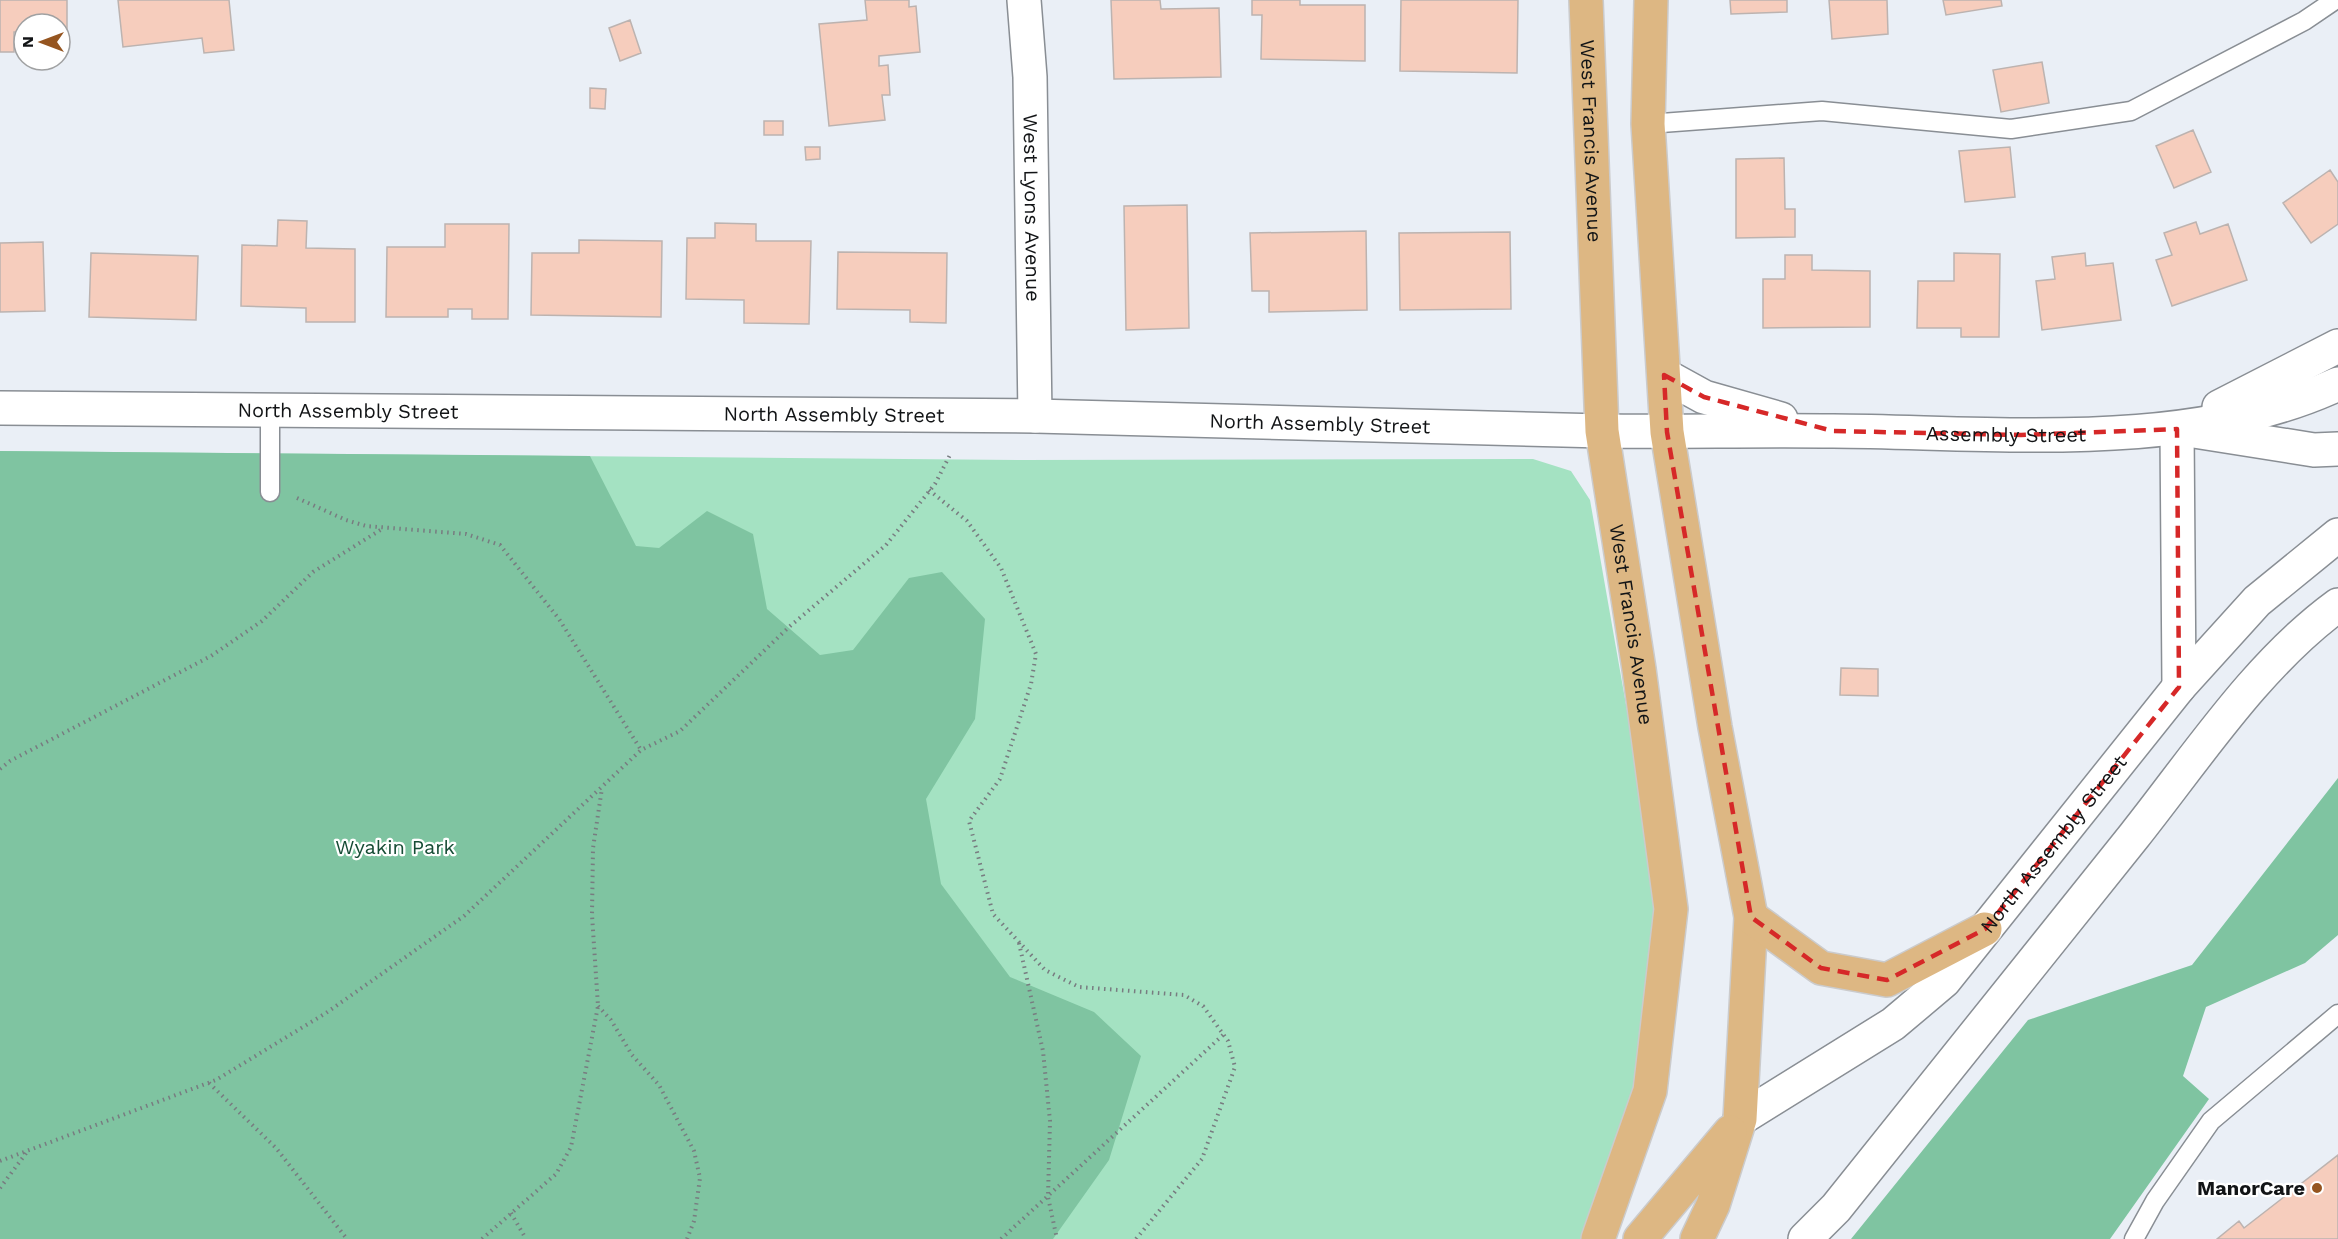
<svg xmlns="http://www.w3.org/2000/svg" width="2338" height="1239" viewBox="0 0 2338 1239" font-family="'Work Sans',sans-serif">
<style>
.green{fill:#a4e2c2}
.forest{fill:#7fc4a1}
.building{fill:#f6cdbd;stroke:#bcb3b0;stroke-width:1.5}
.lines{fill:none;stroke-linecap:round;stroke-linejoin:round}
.service-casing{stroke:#898e94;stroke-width:21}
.minor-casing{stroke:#898e94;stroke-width:36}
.secondary-casing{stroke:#898e94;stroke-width:36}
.primary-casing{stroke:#cbcbcc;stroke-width:36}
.path{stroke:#787c80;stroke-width:4;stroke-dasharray:1.5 4.5;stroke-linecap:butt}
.service{stroke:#fff;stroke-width:18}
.minor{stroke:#fff;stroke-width:33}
.secondary{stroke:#fff;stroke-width:33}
.primary{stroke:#ddb783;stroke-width:33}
.marked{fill:none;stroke:#d62828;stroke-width:4.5;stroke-dasharray:12 8;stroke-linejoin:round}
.poi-dot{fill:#955520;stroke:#fff;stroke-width:2}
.labels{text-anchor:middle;stroke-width:4.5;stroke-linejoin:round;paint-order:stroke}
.street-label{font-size:20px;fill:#121416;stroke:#fff}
.park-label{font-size:20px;fill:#164c35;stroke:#fff}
.poi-label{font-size:20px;font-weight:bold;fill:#121416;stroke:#fff;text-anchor:end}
</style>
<rect width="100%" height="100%" fill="#eaeff6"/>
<path class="green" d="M 0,451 L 1023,460 L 1533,459 L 1571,471 L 1590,500 L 1650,841 L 1657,925 L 1634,1108 L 1585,1239 L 0,1239 Z"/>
<path class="forest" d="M 0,451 L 590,456 L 636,546 L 659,548 L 707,511 L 753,534 L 767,609 L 820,655 L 853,650 L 909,578 L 942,572 L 985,619 L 975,719 L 926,799 L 941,884 L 1010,977 L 1094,1012 L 1141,1056 L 1109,1160 L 1053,1239 L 0,1239 Z
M 2338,778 L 2338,935 L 2305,963 L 2206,1007 L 2183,1076 L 2209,1099 L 2110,1239 L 1851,1239 L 2028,1020 L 2192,965 Z"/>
<path class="building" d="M 0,0 L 67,0 L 67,33 L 60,32 L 60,24 L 24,24 L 24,32 L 14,32 L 14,52 L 0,52 Z
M 118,0 L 229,0 L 234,50 L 204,53 L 202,38 L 123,47 Z
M 865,0 L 909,0 L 909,7 L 916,6 L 920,52 L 879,56 L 879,66 L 888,65 L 890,95 L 882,95 L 885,120 L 829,126 L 819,24 L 867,20 Z
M 1111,0 L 1160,0 L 1161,9 L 1219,8 L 1221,77 L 1114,79 Z
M 1252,0 L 1300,0 L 1300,5 L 1365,5 L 1365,61 L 1261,59 L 1262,15 L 1252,15 Z
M 1401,0 L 1518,0 L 1517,73 L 1400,71 Z
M 1730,0 L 1787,0 L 1787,12 L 1731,14 Z
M 1829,0 L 1887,0 L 1888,34 L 1832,39 Z
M 1943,0 L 2001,0 L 2002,6 L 1946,15 Z
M 630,20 L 641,53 L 620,61 L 609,28 Z
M 2042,62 L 2049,103 L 2001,112 L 1993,70 Z
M 590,88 L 606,89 L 605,109 L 590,108 Z
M 764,121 L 783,121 L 783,135 L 764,135 Z
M 2193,130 L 2211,172 L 2174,188 L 2156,146 Z
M 805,147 L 820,147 L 820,159 L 806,160 Z
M 2010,147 L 2015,197 L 1965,202 L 1959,151 Z
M 1784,158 L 1785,209 L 1795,209 L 1795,237 L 1736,238 L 1736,159 Z
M 2330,170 L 2338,182 L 2338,224 L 2311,243 L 2283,203 Z
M 1187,205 L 1189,328 L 1126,330 L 1124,206 Z
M 278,220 L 307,221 L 306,248 L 355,249 L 355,322 L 306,322 L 306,308 L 241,306 L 242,245 L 277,246 Z
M 2196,222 L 2200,234 L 2228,224 L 2247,280 L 2172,306 L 2156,260 L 2172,255 L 2164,233 Z
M 715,223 L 756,224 L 756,241 L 811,241 L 809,324 L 744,323 L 744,300 L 686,299 L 687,238 L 715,238 Z
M 445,224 L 509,224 L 508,319 L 472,319 L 472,309 L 448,309 L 448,317 L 386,317 L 387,247 L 445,247 Z
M 1366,231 L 1367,310 L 1269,312 L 1269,291 L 1252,291 L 1250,233 Z
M 1510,232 L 1511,309 L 1400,310 L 1399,233 Z
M 579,240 L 662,241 L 661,317 L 531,315 L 532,253 L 579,253 Z
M 43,242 L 45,311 L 0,312 L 0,243 Z
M 838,252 L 947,253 L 946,323 L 910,322 L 910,310 L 837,309 Z
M 91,253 L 198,256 L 196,320 L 89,317 Z
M 1954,253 L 2000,254 L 1999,337 L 1961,337 L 1961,328 L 1917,328 L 1918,281 L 1954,281 Z
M 2085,253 L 2086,266 L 2113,263 L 2121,320 L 2042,330 L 2036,281 L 2055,279 L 2052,257 Z
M 1785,255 L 1812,255 L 1812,270 L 1870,271 L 1870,327 L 1763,328 L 1763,279 L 1785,279 Z
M 1841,668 L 1878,669 L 1878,696 L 1840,695 Z
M 2338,1155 L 2338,1239 L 2217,1239 L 2239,1221 L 2244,1228 Z"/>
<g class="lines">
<g class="service-casing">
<path id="service" d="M 1648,124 L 1822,111 L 2011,129 L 2131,111 L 2304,21 L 2335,0
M 270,410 L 270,492
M 2134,1239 L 2155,1201 L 2211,1121 L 2338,1014"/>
</g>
<g class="minor-casing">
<g id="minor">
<path id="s1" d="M 1024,0 L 1030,77 L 1035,416"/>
<path id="s2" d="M 0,408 L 1035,416 L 1602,431"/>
</g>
</g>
<g class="secondary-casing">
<g id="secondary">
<path d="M 1664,375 L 1704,397 L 1781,419"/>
<path d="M 2219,407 L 2338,346"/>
<path d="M 2177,429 L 2179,687"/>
<path id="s3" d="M 1602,431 C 1679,432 1756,430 1833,431 C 1995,432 2188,454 2338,384"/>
<path d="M 2194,431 L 2314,450 L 2338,449"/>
<path id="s4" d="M 1740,1119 L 1893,1024 L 1944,981 L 2179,687 L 2257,601 L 2338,535"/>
<path d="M 1805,1239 L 1836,1208 C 1936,1084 2036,960 2134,836 C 2196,758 2257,664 2338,605"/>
</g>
</g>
<g class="primary-casing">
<g id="primary">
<path id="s5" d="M 1586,0 L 1602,431 L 1639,669 L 1671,909 L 1650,1091 L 1598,1239"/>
<path d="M 1651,0 L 1648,124 L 1667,432 L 1715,727 L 1751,917 L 1740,1119 L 1713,1205 L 1697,1239"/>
<path d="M 1751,917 L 1821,968 L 1887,980 L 1985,929"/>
<path d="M 1640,1239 L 1730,1132"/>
</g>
</g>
<path class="path" d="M 929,490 L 967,521 L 1001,568 L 1036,654 L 1031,684 L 1000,779 L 969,821 L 993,914 L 1045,970 L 1079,987 L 1184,995 L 1203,1006 L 1228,1041 L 1235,1067 L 1202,1159 L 1136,1239
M 297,498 L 346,520 L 366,526 L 466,534 L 500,545 L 559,619 L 641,750
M 0,769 L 10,761 L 211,656 L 262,621 L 313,572 L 382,529
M 1019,943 L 1043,1051 L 1050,1121 L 1048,1197 L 1057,1239
M 598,1006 L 611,1020 L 632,1055 L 659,1085 L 694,1151 L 700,1178 L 694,1221 L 687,1239
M 209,1083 L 276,1148 L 347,1239
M 0,1161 L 216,1080 L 326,1013 L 464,916 L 641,750 L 680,731 L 789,627 L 886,545 L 935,484 L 951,453
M 0,1188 L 27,1152
M 511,1213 L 526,1239
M 482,1239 L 556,1174 L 571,1147 L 598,1006 L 592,915 L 593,848 L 602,788
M 1001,1239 L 1223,1035"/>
<use href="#service" class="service"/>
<use href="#minor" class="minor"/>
<use href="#secondary" class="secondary"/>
<use href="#primary" class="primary"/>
</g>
<path class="marked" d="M 1664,375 L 1704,397 L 1833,431 L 2021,435 L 2177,429 L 2179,687 L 1985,929 L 1887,980 L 1821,968 L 1751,917 L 1667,432 Z"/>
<circle class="poi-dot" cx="2317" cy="1188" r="6"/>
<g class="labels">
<g class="street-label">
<text dy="7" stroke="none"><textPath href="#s5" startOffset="141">West Francis Avenue</textPath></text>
<text dy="7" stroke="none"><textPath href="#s1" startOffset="208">West Lyons Avenue</textPath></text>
<text dy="7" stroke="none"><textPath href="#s2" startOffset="348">North Assembly Street</textPath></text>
<text dy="7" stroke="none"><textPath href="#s2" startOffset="834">North Assembly Street</textPath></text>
<text dy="7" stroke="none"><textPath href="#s2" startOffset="1320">North Assembly Street</textPath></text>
<text dy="7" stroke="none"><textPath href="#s3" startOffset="404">Assembly Street</textPath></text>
<text dy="7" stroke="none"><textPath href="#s5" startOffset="627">West Francis Avenue</textPath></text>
<text dy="7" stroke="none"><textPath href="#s4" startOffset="422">North Assembly Street</textPath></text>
</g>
<g class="park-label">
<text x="395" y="854">Wyakin Park</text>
</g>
<g class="poi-label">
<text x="2305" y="1195">ManorCare</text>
</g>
</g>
<g transform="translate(42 42) rotate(270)"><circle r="28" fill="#ffffff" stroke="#a0a1a2" stroke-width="1.5"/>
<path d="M0-4.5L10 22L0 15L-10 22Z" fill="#955520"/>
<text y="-9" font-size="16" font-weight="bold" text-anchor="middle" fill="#121416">N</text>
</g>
</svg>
